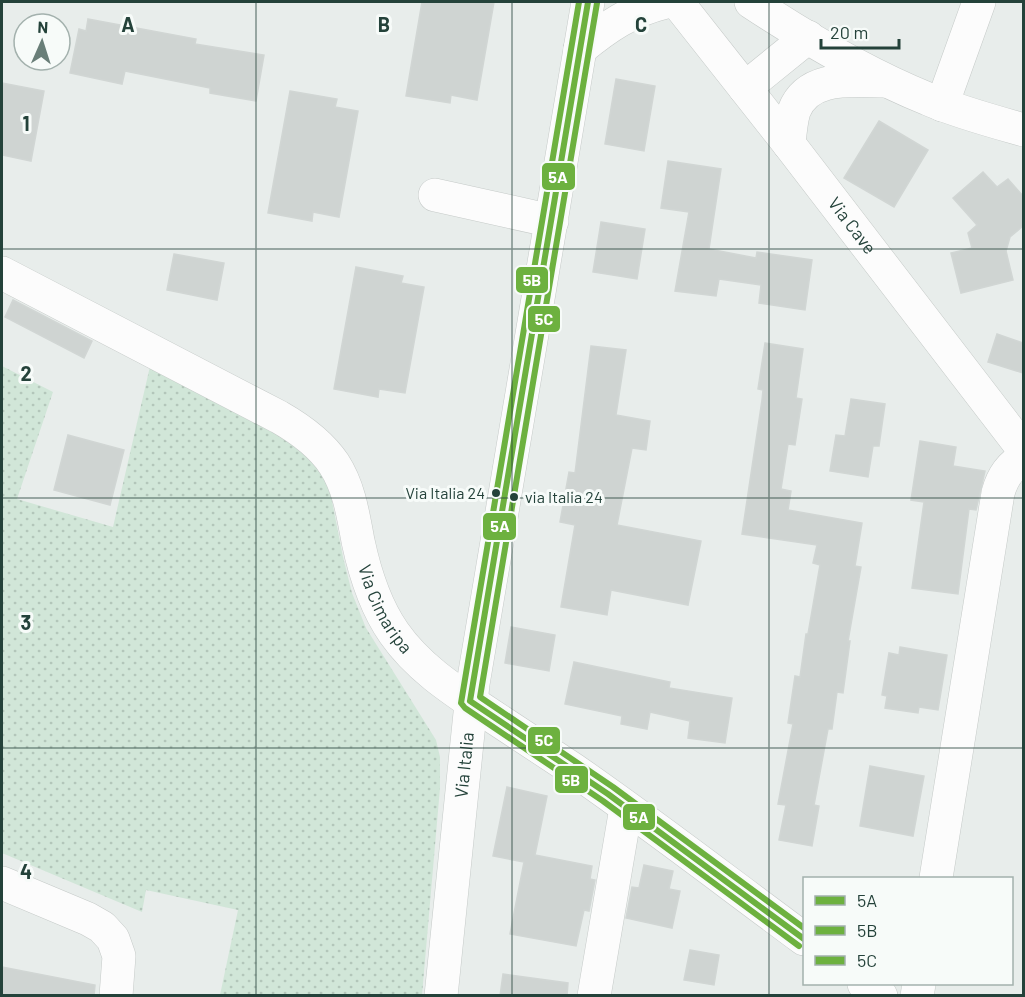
<svg xmlns="http://www.w3.org/2000/svg" width="1025" height="997" viewBox="0 0 1025 997" font-family="Barlow,sans-serif">
<style>
.grass{fill:url(#grass-dots)}
.building{fill:#cfd4d2;stroke:#d1d6d4;stroke-width:1.5}
.lines{fill:none;stroke-linecap:round;stroke-linejoin:round}
.minor-casing{stroke:#c5cac8;stroke-width:34}
.minor{stroke:#fcfcfc;stroke-width:33}
.bus-1-casing{stroke:#f7fbf9;stroke-width:10}
.bus-2-casing{stroke:#f7fbf9;stroke-width:10}
.bus-3-casing{stroke:#f7fbf9;stroke-width:10}
.bus-1{stroke:#6db13f;stroke-width:6}
.bus-2{stroke:#6db13f;stroke-width:6}
.bus-3{stroke:#6db13f;stroke-width:6}
.grid{fill:none;stroke:#24423a;stroke-width:1.5;stroke-opacity:0.55}
.bus-dot{fill:#24423a;stroke:#f7fbf9;stroke-width:2}
.labels{text-anchor:middle;stroke-width:6;stroke-linejoin:round;paint-order:stroke}
.bus-label{font-size:16px;fill:#24423a;stroke:#f7fbf9;text-anchor:end}
.street-label{font-size:18px;fill:#24423a;stroke:#f7fbf9}
.grid-label{font-size:20px;text-anchor:middle;font-weight:bold;fill:#24423a;stroke:#f7fbf9;stroke-width:6;stroke-linejoin:round;paint-order:stroke}
.line-badge{stroke:#f7fbf9;stroke-width:2}
.badge-label{font-size:16px;text-anchor:middle;font-weight:bold;fill:#fff}
</style>
<defs>
<pattern id="grass-dots" width="8" height="8" patternUnits="userSpaceOnUse" patternTransform="scale(1.5)"><rect width="8" height="8" fill="#d1e6d8"/><path d="M2 2h.1M6 6h.1" fill="none" stroke="#b3c6ba" stroke-width="1.8" stroke-linecap="round"/></pattern>
</defs>
<rect width="100%" height="100%" fill="#e8edeb"/>
<path class="grass" d="M 151,362 L 296,437 L 329,486 L 343,557 L 352,593 L 366,628 L 436,740 L 440,757 L 440,788 L 422,995 L 220,995 L 238,910 L 146,890 L 142,912 L 2,853 L 2,366 L 53,392 L 17,499 L 113,527 Z"/>
<path class="building" d="M 422,2 L 494,2 L 477,100 L 451,95 L 450,103 L 406,96 Z
M 88,19 L 196,39 L 195,44 L 264,55 L 256,101 L 210,93 L 210,88 L 125,71 L 122,84 L 70,73 L 79,29 L 86,31 Z
M 616,79 L 655,86 L 644,151 L 605,144 Z
M 2,83 L 44,91 L 31,161 L 2,155 Z
M 290,91 L 337,99 L 335,107 L 358,111 L 339,217 L 313,212 L 312,221 L 268,213 Z
M 879,121 L 928,150 L 894,207 L 844,178 Z
M 668,161 L 721,169 L 709,249 L 756,258 L 757,252 L 812,260 L 805,310 L 759,303 L 761,285 L 719,279 L 716,296 L 675,291 L 689,212 L 661,208 Z
M 983,172 L 997,187 L 1008,179 L 1023,196 L 1023,226 L 1010,237 L 1006,251 L 1013,280 L 961,293 L 951,253 L 972,248 L 968,233 L 977,225 L 953,198 Z
M 601,222 L 645,229 L 637,279 L 593,272 Z
M 174,254 L 224,263 L 217,300 L 167,290 Z
M 356,267 L 403,276 L 401,283 L 424,287 L 405,393 L 379,389 L 378,397 L 334,389 Z
M 13,300 L 92,341 L 84,358 L 5,317 Z
M 997,334 L 1023,343 L 1023,373 L 988,362 Z
M 765,343 L 803,349 L 796,398 L 802,399 L 795,445 L 788,444 L 781,489 L 791,491 L 788,510 L 862,523 L 855,566 L 861,567 L 848,641 L 850,641 L 843,693 L 837,692 L 832,729 L 828,729 L 814,805 L 819,806 L 812,846 L 779,840 L 786,805 L 778,804 L 793,724 L 788,723 L 795,676 L 800,677 L 806,634 L 808,634 L 820,565 L 813,563 L 817,545 L 742,534 L 762,400 L 763,390 L 758,389 Z
M 591,346 L 626,350 L 616,415 L 650,421 L 646,450 L 632,448 L 617,525 L 701,541 L 688,605 L 611,590 L 607,615 L 561,607 L 575,525 L 560,522 L 569,472 L 575,473 Z
M 851,399 L 885,404 L 879,446 L 873,446 L 868,477 L 830,471 L 836,435 L 845,436 Z
M 68,435 L 124,450 L 110,505 L 54,490 Z
M 920,441 L 956,447 L 953,466 L 985,471 L 976,510 L 969,509 L 958,594 L 912,588 L 924,502 L 911,500 Z
M 511,627 L 555,635 L 549,671 L 505,663 Z
M 900,647 L 947,655 L 938,710 L 919,707 L 918,713 L 885,708 L 887,696 L 882,695 L 889,653 L 899,655 Z
M 574,662 L 670,682 L 669,688 L 732,698 L 725,743 L 688,738 L 690,721 L 650,712 L 647,729 L 621,724 L 622,716 L 565,704 Z
M 870,766 L 924,776 L 913,836 L 860,826 Z
M 507,787 L 547,796 L 535,855 L 592,866 L 590,879 L 595,880 L 589,911 L 584,910 L 576,946 L 510,934 L 524,862 L 493,856 Z
M 644,865 L 673,871 L 669,889 L 680,891 L 672,928 L 626,918 L 632,887 L 639,888 Z
M 690,950 L 719,955 L 714,985 L 684,980 Z
M 2,967 L 95,985 L 94,996 L 2,996 Z
M 503,974 L 568,983 L 567,996 L 500,996 Z"/>
<g class="lines">
<g class="minor-casing">
<g id="minor">
<path id="s1" d="M 677,2 L 789,144 L 1024,450"/>
<path d="M 751,2 C 807,39 866,74 928,99 C 958,112 992,121 1024,130"/>
<path d="M 580,49 C 608,26 630,11 666,2"/>
<path d="M 745,88 L 808,37"/>
<path d="M 942,105 L 979,2"/>
<path d="M 789,144 C 790,133 791,121 794,111 C 808,74 854,81 885,81"/>
<path d="M 435,195 L 552,221"/>
<path id="s2" d="M 2,273 L 279,417 C 300,429 320,443 334,464 C 349,487 353,514 358,541 C 365,574 375,606 394,633 C 417,666 450,688 483,710 C 513,730 544,750 574,770 C 652,824 728,883 804,939"/>
<path d="M 936,878 L 998,493 C 1002,478 1009,466 1024,458"/>
<path d="M 2,883 L 88,919 L 102,927 L 113,939 L 119,956 L 116,996"/>
<path d="M 864,984 L 881,996"/>
<path id="s3" d="M 441,996 L 473,684 L 588,2"/>
<path d="M 594,996 L 626,808"/>
<path d="M 917,996 L 919,984"/>
</g>
</g>
<use href="#minor" class="minor"/>
<g class="bus-1-casing">
<path id="bus-1" d="M 470,701 L 588,2
M 470,701 L 608,794 L 804,939"/>
</g>
<g class="bus-2-casing">
<path id="bus-2" d="M 579,2 L 461,703 L 465,708 L 603,801 L 799,946"/>
</g>
<g class="bus-3-casing">
<path id="bus-3" d="M 597,3 L 480,697 L 613,787 L 804,928"/>
</g>
<use href="#bus-1" class="bus-1"/>
<use href="#bus-2" class="bus-2"/>
<use href="#bus-3" class="bus-3"/>
</g>
<path class="grid" d="M 256,2 L 256,996M 512,2 L 512,996M 769,2 L 769,996M 2,249 L 1024,249M 2,498 L 1024,498M 2,748 L 1024,748"/>
<g class="bus-dot">
<circle cx="496" cy="493" r="5"/>
<circle cx="514" cy="497" r="5"/>
</g>
<g class="labels">
<g class="bus-label">
<text x="485" y="499">Via Italia 24</text>
<text x="525" y="503" text-anchor="start">via Italia 24</text>
</g>
<g class="street-label">
<text dy="6" stroke="none"><textPath href="#s1" startOffset="284">Via Cave</textPath></text>
<text dy="6" stroke="none"><textPath href="#s2" startOffset="540">Via Cimaripa</textPath></text>
<text dy="6" stroke="none"><textPath href="#s3" startOffset="232">Via Italia</textPath></text>
</g>
</g>
<g class="grid-label">
<text x="128" y="32">A</text>
<text x="384" y="32">B</text>
<text x="641" y="32">C</text>
<text x="26" y="131">1</text>
<text x="26" y="381">2</text>
<text x="26" y="630">3</text>
<text x="26" y="879">4</text>
</g>
<g class="line-badge">
<rect x="541" y="162" width="35" height="29" rx="6" fill="#6db13f"/>
<rect x="515" y="266" width="34" height="28" rx="6" fill="#6db13f"/>
<rect x="527" y="305" width="34" height="28" rx="6" fill="#6db13f"/>
<rect x="482" y="512" width="35" height="29" rx="6" fill="#6db13f"/>
<rect x="527" y="726" width="34" height="29" rx="6" fill="#6db13f"/>
<rect x="554" y="765" width="35" height="29" rx="6" fill="#6db13f"/>
<rect x="622" y="803" width="34" height="28" rx="6" fill="#6db13f"/>
</g>
<g class="badge-label">
<text x="558" y="183">5A</text>
<text x="532" y="286">5B</text>
<text x="544" y="325">5C</text>
<text x="500" y="532">5A</text>
<text x="544" y="746">5C</text>
<text x="571" y="786">5B</text>
<text x="639" y="823">5A</text>
</g>
<rect width="1025" height="997" fill="none" stroke="#24423a" stroke-width="6"/>
<rect x="803" y="877" width="210" height="108" fill="#f7fbf9" stroke="#a3b1ad" stroke-width="1.5"/>
<rect x="815" y="896" width="30" height="9" fill="#6db13f" stroke="#a3b1ad" stroke-width="1.5"/>
<text x="857" y="907" font-size="18" fill="#24423a">5A</text>
<rect x="815" y="926" width="30" height="9" fill="#6db13f" stroke="#a3b1ad" stroke-width="1.5"/>
<text x="857" y="937" font-size="18" fill="#24423a">5B</text>
<rect x="815" y="956" width="30" height="9" fill="#6db13f" stroke="#a3b1ad" stroke-width="1.5"/>
<text x="857" y="967" font-size="18" fill="#24423a">5C</text>
<g transform="translate(42 42) rotate(3)"><circle r="28" fill="#f7fbf9" stroke="#a3b1ad" stroke-width="1.5"/>
<path d="M0-4.5L10 22L0 15L-10 22Z" fill="#697e78"/>
<text y="-9" font-size="16" font-weight="bold" text-anchor="middle" fill="#24423a">N</text>
</g>
<path d="M821 39v9h78v-9" fill="none" stroke="#24423a" stroke-width="3"/>
<text x="830" y="39" font-size="18" fill="#24423a" stroke="#f7fbf9" stroke-width="4.5" paint-order="stroke">20 m</text>
</svg>
